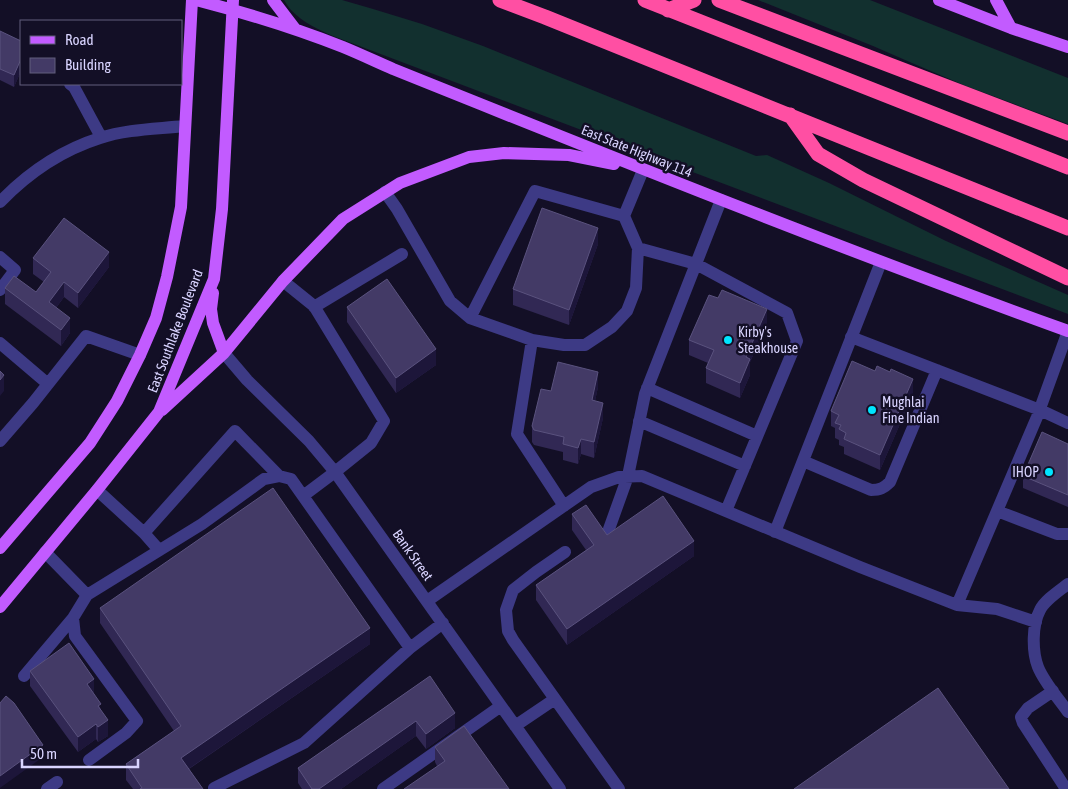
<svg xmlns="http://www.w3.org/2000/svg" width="1068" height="789" viewBox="0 0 1068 789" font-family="'Asap Condensed',sans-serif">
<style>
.grass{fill:#12302f}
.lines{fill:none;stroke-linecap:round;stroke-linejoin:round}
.minor{stroke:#3d3a85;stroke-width:12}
.major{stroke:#c25bff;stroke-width:12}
.highway{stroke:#ff4fa3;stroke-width:15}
.wall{fill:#312854}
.shaded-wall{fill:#1d163a}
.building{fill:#433a66;stroke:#5a527e}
.poi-dot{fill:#00e5ff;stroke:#130f26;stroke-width:2}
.labels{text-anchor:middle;stroke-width:5;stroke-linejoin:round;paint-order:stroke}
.street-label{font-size:14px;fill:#d9d4ff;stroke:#130f26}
.poi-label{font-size:14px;fill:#d9d4ff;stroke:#130f26;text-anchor:start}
</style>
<rect width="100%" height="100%" fill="#130f26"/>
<path class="grass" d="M 284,0 L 342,0 L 373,9 L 422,24 L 483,46 L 756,156 L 767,155 L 829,183 L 946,241 L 1068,295 L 1068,314 L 333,36 C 319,30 302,22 291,10 C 288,7 286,3 284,0 Z
M 758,0 L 870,0 L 1068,78 L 1068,124 L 966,86 L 912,63 L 873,46 Z"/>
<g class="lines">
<path class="minor" d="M 70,84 L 74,87 L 101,137
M 385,192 L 397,209 L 450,301 L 470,318 L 532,340 L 517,434 L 564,506
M 0,202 C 28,173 62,150 100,138 C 127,129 157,129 184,126
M 624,216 L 638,248
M 0,257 L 15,270 L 0,290
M 283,281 L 314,306 L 384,421 L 371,443 L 335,472 L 303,496
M 314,307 L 402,254
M 470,318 L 535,191 L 624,216 L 643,170
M 851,337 L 1040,410 L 1068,423
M 532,340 L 564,345 L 585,345 L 612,327 L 627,311 L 636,288 L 638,248 L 696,264 L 787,313 L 797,341 L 726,511
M 0,343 L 48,384
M 224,353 L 247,380 L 309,441 L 335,472 L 560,789
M 647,388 L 757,436
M 639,421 L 745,466
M 0,441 L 33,403 L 86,336 L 140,355
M 803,461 L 871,490 C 880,490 884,488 890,482 L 937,370
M 97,490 L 144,533 L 159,550
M 997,511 L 1057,534 L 1068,534
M 609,529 L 628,476 L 645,394 L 721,200
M 775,532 L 881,262
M 144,533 L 235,431 L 279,476
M 45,552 L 87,595 L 202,524 L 264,479 L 279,476 L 291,479 L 410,648
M 1068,584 C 1059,591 1045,600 1040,610 C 1032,625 1032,651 1038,667 C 1044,682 1058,698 1068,712
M 87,595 L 73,618 L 75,636 L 137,721 L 126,733 L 89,760
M 427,601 L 591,487 L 619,477 L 642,476 L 860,567 L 957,605 L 997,609 L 1036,622
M 957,605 L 1037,417 L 1068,331
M 24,676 L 73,618
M 1053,691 L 1028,708 L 1021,717 L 1023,723 L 1066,789
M 555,699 L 619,789
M 515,726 L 555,699 L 513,640 L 508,631 L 506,610 L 513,590 L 536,572 L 565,552
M 214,788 L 304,743 L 410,648 L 443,623
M 47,789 L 57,782
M 383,789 L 501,706"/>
<path class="major" d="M 196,0 C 246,13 295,28 343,47 C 360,54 377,62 393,69 C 617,159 841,249 1068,331
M 273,0 L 295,29
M 939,0 L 1011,28 L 1068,47
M 996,0 L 1011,28
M 213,293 L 211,309 L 213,323 L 224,353
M 162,410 L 224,353 L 283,281 L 343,219 L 400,183 L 469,157 L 504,153 L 569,155 L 614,164
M 0,548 L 90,443 L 117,401 L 140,355 L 156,318 L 167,277 L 181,207 L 192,0
M 0,607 L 97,490 L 159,412 L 214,279 L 222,209 L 233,0"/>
<path class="highway" d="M 500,0 L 545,17 L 1068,228
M 645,0 L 1068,167
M 719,0 L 1068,133
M 668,10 L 694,0
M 790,115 L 818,154 L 863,180 L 1068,278"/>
</g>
<path class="wall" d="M 0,31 L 21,71 L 14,87 L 0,80 Z
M 598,244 L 569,325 L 513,305 L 513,289 Z
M 33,258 L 109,267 L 78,308 L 64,297 L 56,308 L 70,333 L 61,346 L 5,304 L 5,288 L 36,292 L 44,282 L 33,274 Z
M 347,307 L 436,365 L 396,393 L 347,322 Z
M 767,325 L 750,362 L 750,375 L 740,398 L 706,383 L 706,368 L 708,363 L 689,355 L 689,340 Z
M 598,387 L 595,401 L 603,418 L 594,458 L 581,454 L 578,464 L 563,460 L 563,452 L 534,445 L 532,442 L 532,426 L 551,391 Z
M 913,394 L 880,470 L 844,454 L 844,447 L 839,445 L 839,440 L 835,438 L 835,428 L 831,426 L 831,411 Z
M 1068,444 L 1068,507 L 1023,488 L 1023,476 Z
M 572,514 L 607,535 L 694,556 L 567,645 L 536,600 L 536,585 L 586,550 L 572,530 Z
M 100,608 L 370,644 L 189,769 L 203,789 L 133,789 L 126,780 L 126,764 L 174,731 L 100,623 Z
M 30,671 L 94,694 L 101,710 L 108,736 L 98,742 L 96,739 L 78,752 L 30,686 Z
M 430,676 L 455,728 L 426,749 L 416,736 L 341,789 L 302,789 L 298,783 L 298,768 Z
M 435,747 L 509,789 L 437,766 L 435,762 Z"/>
<path class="shaded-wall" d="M 21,59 L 21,71 L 14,87 L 14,75 Z
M 598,228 L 598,244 L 569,325 L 569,310 Z
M 109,252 L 109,267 L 78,308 L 78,293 Z
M 64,282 L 64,297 L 49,317 L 49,302 Z
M 767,309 L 767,325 L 750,362 L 750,375 L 740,398 L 740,383 L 746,357 Z
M 70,318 L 70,333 L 61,346 L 61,330 Z
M 436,349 L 436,365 L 396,393 L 396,378 Z
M 598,372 L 598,387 L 592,415 L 592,400 Z
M 4,375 L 4,391 L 0,396 L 0,380 Z
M 913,379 L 913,394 L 880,470 L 880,455 Z
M 603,403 L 603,418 L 594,458 L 594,442 Z
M 581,439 L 581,454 L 578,464 L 578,448 Z
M 694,541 L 694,556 L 567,645 L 567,629 Z
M 370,628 L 370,644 L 181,774 L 181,758 Z
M 94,679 L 94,694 L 87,700 L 87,684 Z
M 455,713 L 455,728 L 426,749 L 426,734 Z
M 108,720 L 108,736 L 98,742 L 98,727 Z
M 416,721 L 416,736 L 341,789 L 319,789 Z
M 96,724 L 96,739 L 78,752 L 78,737 Z
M 43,745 L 43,757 L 0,788 L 0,776 Z"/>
<path class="building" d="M 0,31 L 21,41 L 21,59 L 14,75 L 0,69 Z
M 542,208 L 598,228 L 569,310 L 513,289 Z
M 64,218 L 109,252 L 78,293 L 64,282 L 49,302 L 70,318 L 61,330 L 5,288 L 14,276 L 36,292 L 51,272 L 33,258 Z
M 387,279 L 436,349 L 396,378 L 347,307 Z
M 722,290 L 767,309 L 746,357 L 750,359 L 740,383 L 706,368 L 714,350 L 689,340 L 709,295 L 718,298 Z
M 852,361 L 875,371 L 877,366 L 890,372 L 891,369 L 913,379 L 880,455 L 844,439 L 846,433 L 839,429 L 841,425 L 835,423 L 839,415 L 831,411 Z
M 558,362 L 598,372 L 592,400 L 603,403 L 594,442 L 581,439 L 578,448 L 563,444 L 564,437 L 534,430 L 532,426 L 541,389 L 551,391 Z
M 0,371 L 4,375 L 0,380 Z
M 1042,432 L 1068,444 L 1068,495 L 1023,476 Z
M 273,488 L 370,628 L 181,758 L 203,789 L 140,789 L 142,788 L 126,764 L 181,726 L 100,608 Z
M 663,496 L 694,541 L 567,629 L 536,585 L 594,545 L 572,514 L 586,505 L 607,535 Z
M 69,643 L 94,679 L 87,684 L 101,704 L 98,706 L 108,720 L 98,727 L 96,724 L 78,737 L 30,671 Z
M 430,676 L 455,713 L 426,734 L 416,721 L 319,789 L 312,789 L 298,768 Z
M 938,688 L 1009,789 L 794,789 Z
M 6,696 L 14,703 L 43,745 L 0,776 L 0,703 Z
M 464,726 L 509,789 L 404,789 L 445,761 L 435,747 Z"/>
<g class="poi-dot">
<circle cx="728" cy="340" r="5"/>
<circle cx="872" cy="410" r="5"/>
<circle cx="1049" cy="472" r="5"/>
</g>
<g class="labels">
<g class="street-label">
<text transform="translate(637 151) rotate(22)" y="5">East State Highway 114</text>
<text transform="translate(175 331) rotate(-69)" y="5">East Southlake Boulevard</text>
<text transform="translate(413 555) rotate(55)" y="5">Bank Street</text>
</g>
<g class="poi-label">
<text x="738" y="337">Kirby's<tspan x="738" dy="16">Steakhouse</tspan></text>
<text x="882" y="407">Mughlai<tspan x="882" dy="16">Fine Indian</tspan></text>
<text x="1039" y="477" text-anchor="end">IHOP</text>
</g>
</g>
<rect x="20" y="20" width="162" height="65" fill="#130f26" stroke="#625e7d"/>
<rect x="30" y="36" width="25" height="8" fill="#c25bff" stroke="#625e7d"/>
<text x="65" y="45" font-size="15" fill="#d9d4ff">Road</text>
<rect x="30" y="58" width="25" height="15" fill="#433a66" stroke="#625e7d"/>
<text x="65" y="70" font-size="15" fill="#d9d4ff">Building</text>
<path d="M22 759v8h116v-8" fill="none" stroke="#d9d4ff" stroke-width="2.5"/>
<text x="30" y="759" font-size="15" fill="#d9d4ff" stroke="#130f26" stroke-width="4" paint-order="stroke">50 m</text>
</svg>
